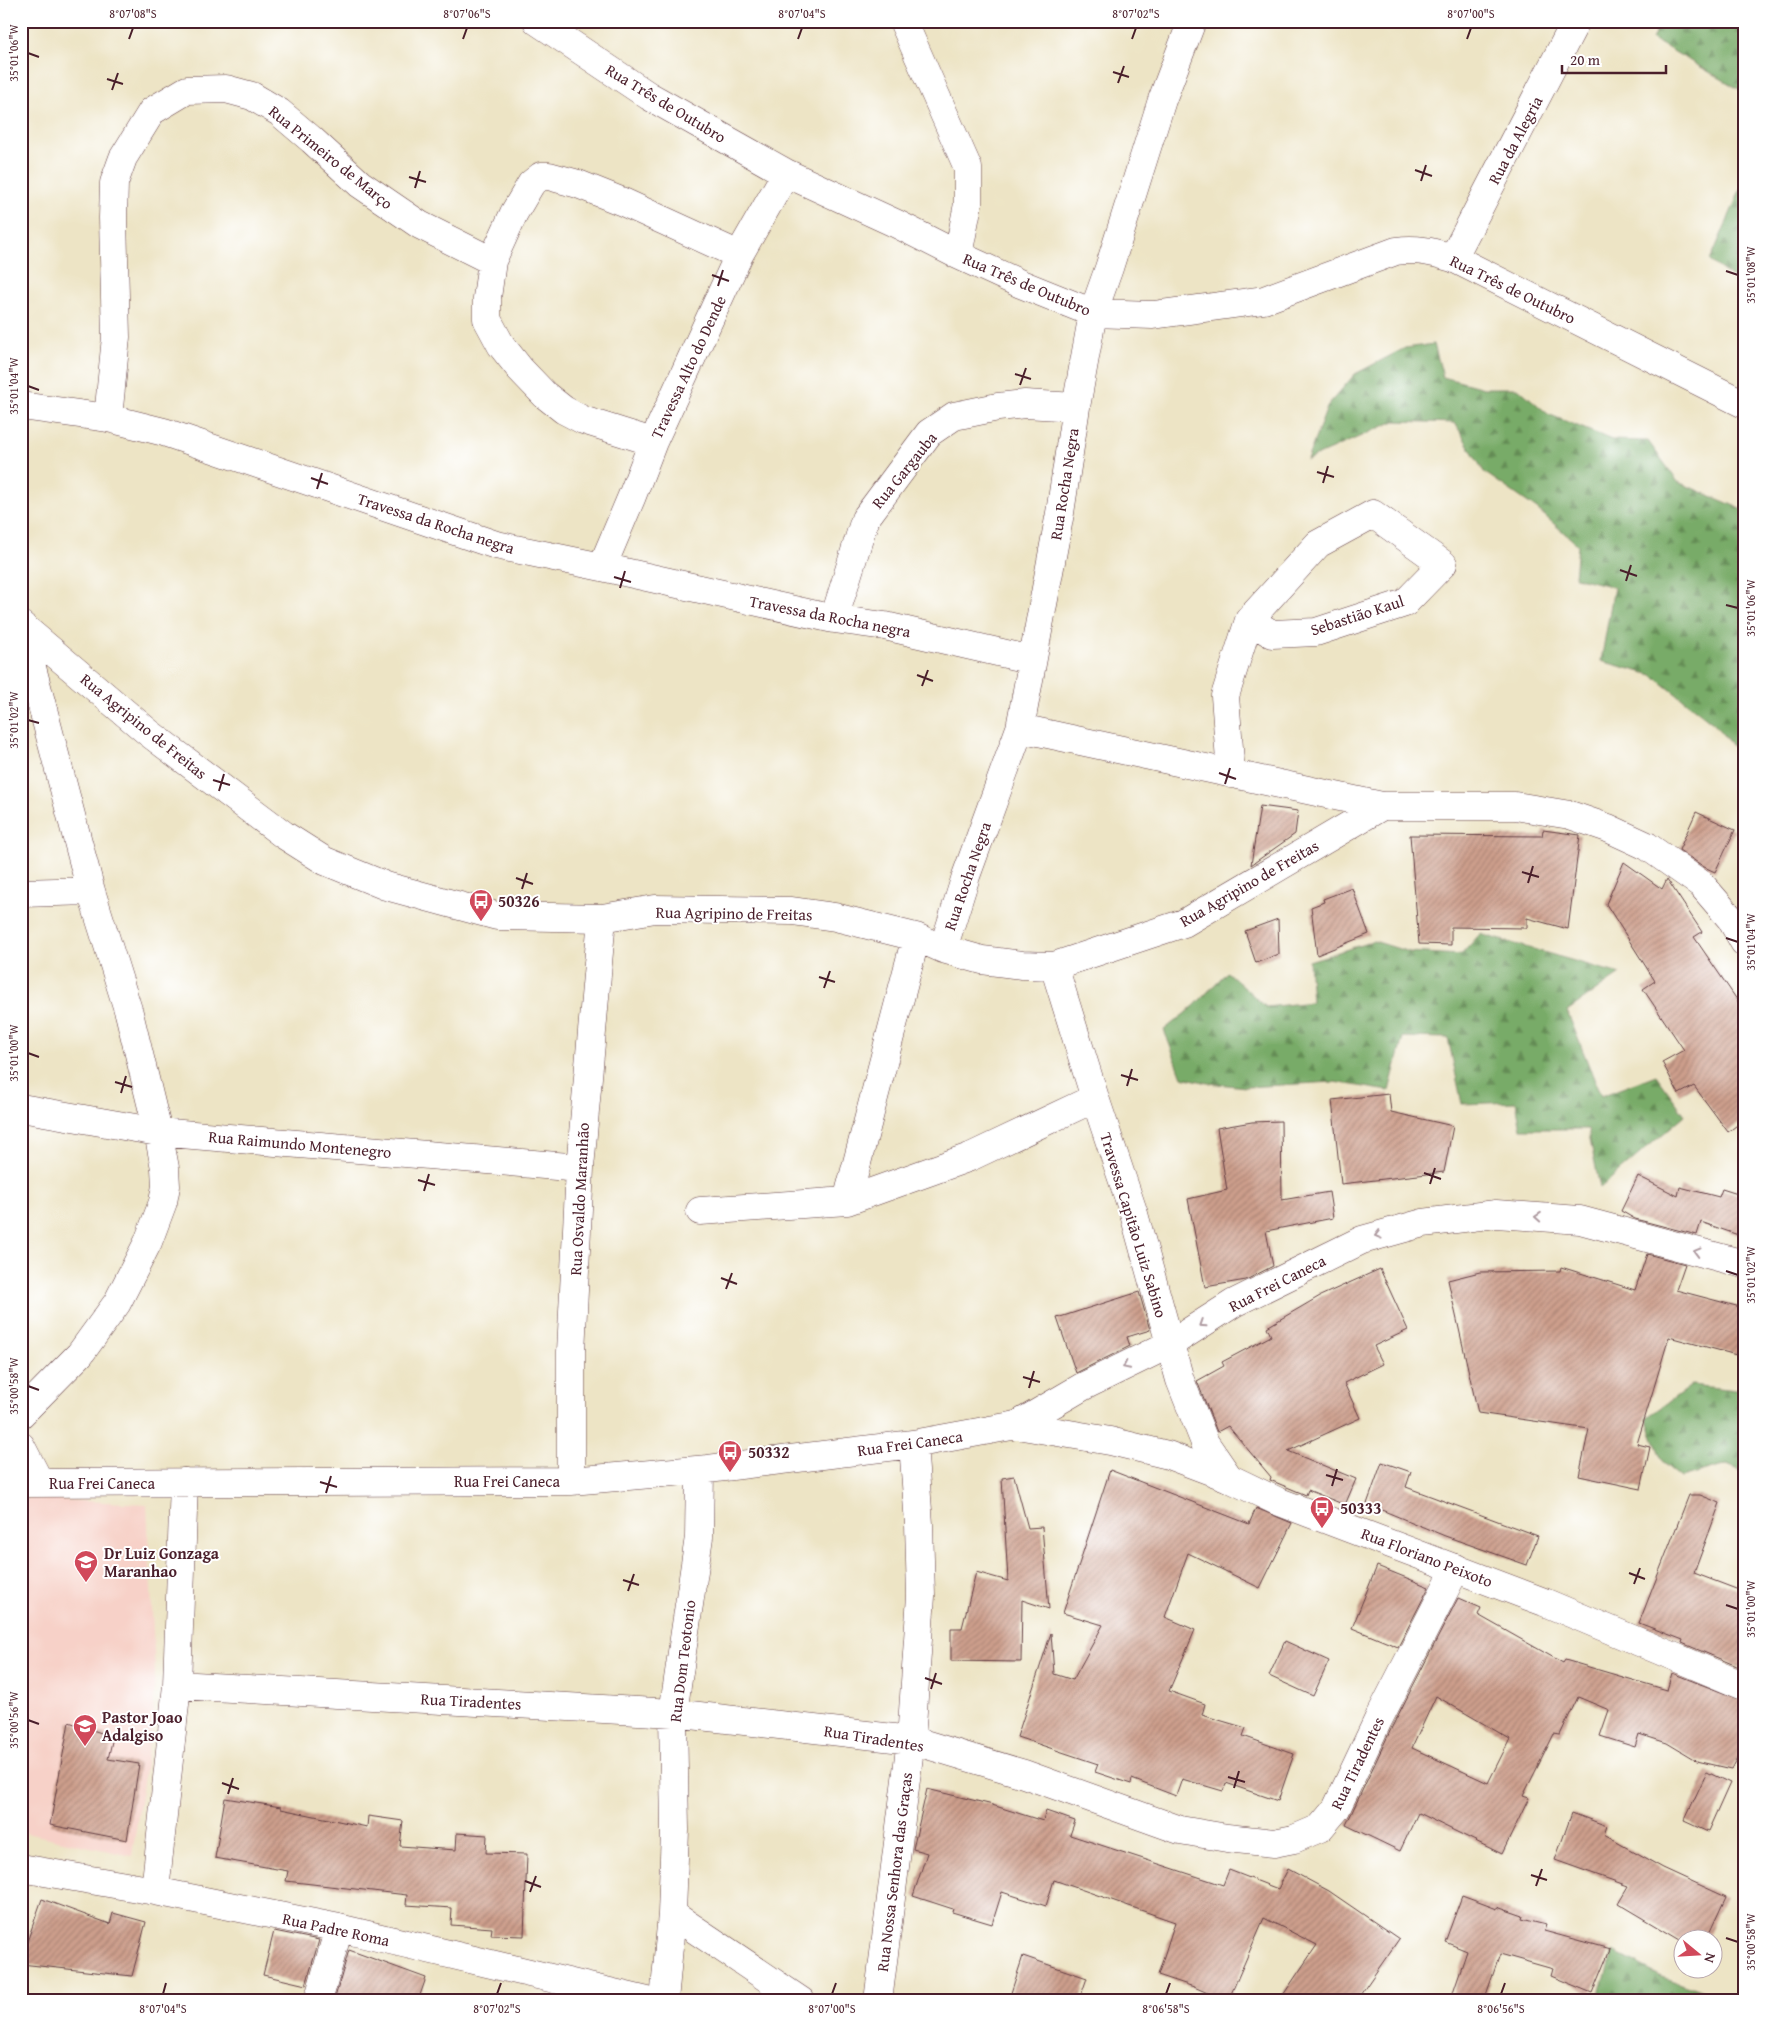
<svg xmlns="http://www.w3.org/2000/svg" width="1765" height="2022" viewBox="0 0 1765 2022" font-family="'Gentium Book Plus',serif">
<style>
.built{fill:#f7d1c8}
.forest{fill:url(#forest-firs);stroke:#616549}
.building{fill:url(#building-hatch);fill-rule:evenodd}
.lines{fill:none;stroke-linecap:round;stroke-linejoin:round}
.minor-casing{stroke:#623d42;stroke-width:29}
.tertiary-casing{stroke:#623d42;stroke-width:29}
.minor{stroke:#fff;stroke-width:28}
.tertiary{stroke:#fff;stroke-width:28}
.oneway{stroke:#ae9aa0}
.ticks{fill:none;stroke:#4a1f2b;stroke-width:2}
.labels{text-anchor:middle;stroke-width:4;stroke-linejoin:round;paint-order:stroke}
.street-label{font-size:16px;fill:#4a1f2b;stroke:#fff}
.poi-label{font-size:16px;font-weight:bold;fill:#4a1f2b;stroke:#fff;text-anchor:start}
.neatline{fill:none;stroke:#4a1f2b;stroke-width:2}
.ticks-label{font-size:12px;text-anchor:middle;fill:#4a1f2b}
</style>
<defs>
<pattern id="forest-firs" width="22" height="20" patternUnits="userSpaceOnUse" patternTransform="scale(1.25)"><rect width="22" height="20" fill="#78ab67"/><path d="M5 1l3.5 6h-7zM16 11l3.5 6h-7z" fill="#648b55"/></pattern>
<pattern id="building-hatch" width="6" height="6" patternUnits="userSpaceOnUse" patternTransform="scale(1.25)"><rect width="6" height="6" fill="#cd9f8c"/><path d="M-1 1l2-2M0 6l6-6M5 7l2-2" fill="none" stroke="#a88173"/></pattern>
</defs>
<rect width="100%" height="100%" fill="#fff"/>
<filter id="ink" filterUnits="userSpaceOnUse"><feTurbulence type="fractalNoise" baseFrequency=".02" numOctaves="2"/><feDisplacementMap in="SourceGraphic" scale="10" xChannelSelector="R" yChannelSelector="G"/><feConvolveMatrix kernelMatrix="1 2 1 2 8 2 1 2 1" color-interpolation-filters="sRGB"/></filter>
<filter id="wash" filterUnits="userSpaceOnUse"><feTurbulence type="fractalNoise" baseFrequency=".0096" numOctaves="4" result="noise"/><feDisplacementMap in="SourceGraphic" scale="20" xChannelSelector="R" yChannelSelector="G"/><feGaussianBlur stdDeviation="1.12" result="paint"/><feColorMatrix in="noise" values="0 0 0 0 0 0 0 0 0 0 0 0 0 0 0 0 0 1.4 0 .05"/><feComposite in="paint" operator="in"/></filter>
<g filter="url(#wash)">
<rect width="100%" height="100%" fill="#ede4c5"/>
<path class="built" d="M 21,1498 L 147,1504 L 155,1672 L 153,1716 L 132,1856 L 21,1832 Z"/>
<path class="forest" d="M 1662,21 L 1744,21 L 1744,92 L 1652,39 Z
M 1744,181 L 1744,286 L 1710,261 Z
M 1434,344 L 1443,377 L 1484,388 L 1518,388 L 1548,414 L 1612,440 L 1648,441 L 1678,482 L 1744,510 L 1744,760 L 1714,724 L 1652,675 L 1601,661 L 1614,587 L 1575,577 L 1578,545 L 1537,509 L 1484,472 L 1455,423 L 1395,421 L 1307,460 L 1328,405 L 1355,374 L 1405,348 Z
M 1480,934 L 1620,974 L 1567,1011 L 1601,1096 L 1656,1075 L 1685,1115 L 1600,1188 L 1588,1129 L 1521,1129 L 1516,1102 L 1462,1104 L 1448,1038 L 1403,1037 L 1389,1091 L 1334,1082 L 1246,1087 L 1208,1083 L 1182,1077 L 1164,1030 L 1194,1006 L 1227,972 L 1266,1007 L 1312,1002 L 1309,961 L 1374,941 L 1409,952 L 1461,955 Z
M 1692,1385 L 1744,1391 L 1744,1472 L 1727,1465 L 1681,1478 L 1663,1463 L 1646,1418 Z
M 1613,1952 L 1662,1977 L 1729,2001 L 1601,2001 L 1598,1998 Z"/>
<g id="blocks">
<path class="building" d="M 1260,806 L 1298,811 L 1295,834 L 1251,865 Z
M 1696,812 L 1735,830 L 1715,872 L 1704,867 L 1679,850 Z
M 1543,830 L 1580,835 L 1568,929 L 1527,918 L 1527,928 L 1451,927 L 1451,945 L 1419,944 L 1410,835 L 1542,836 Z
M 1624,862 L 1662,889 L 1667,879 L 1702,932 L 1694,937 L 1744,1010 L 1744,1120 L 1728,1132 L 1694,1086 L 1679,1094 L 1662,1062 L 1684,1050 L 1643,989 L 1655,981 L 1606,904 Z
M 1352,888 L 1369,934 L 1317,955 L 1311,907 L 1324,902 L 1323,899 Z
M 1278,919 L 1279,954 L 1256,963 L 1245,931 Z
M 1389,1094 L 1391,1112 L 1453,1126 L 1444,1172 L 1341,1184 L 1332,1100 Z
M 1281,1121 L 1282,1200 L 1329,1192 L 1333,1218 L 1266,1231 L 1273,1266 L 1246,1280 L 1205,1287 L 1188,1199 L 1227,1190 L 1217,1128 L 1252,1122 Z
M 1638,1176 L 1678,1196 L 1680,1187 L 1719,1197 L 1722,1189 L 1744,1196 L 1744,1237 L 1701,1222 L 1697,1235 L 1635,1219 L 1621,1211 Z
M 1647,1254 L 1685,1264 L 1676,1290 L 1744,1308 L 1744,1357 L 1669,1337 L 1637,1444 L 1650,1447 L 1641,1489 L 1579,1476 L 1589,1429 L 1478,1413 L 1448,1280 L 1480,1272 L 1560,1271 L 1561,1267 L 1635,1290 Z
M 1380,1269 L 1408,1330 L 1374,1346 L 1383,1364 L 1344,1383 L 1360,1418 L 1288,1451 L 1356,1479 L 1345,1505 L 1308,1490 L 1306,1495 L 1270,1480 L 1271,1477 L 1228,1426 L 1217,1432 L 1197,1381 L 1224,1366 L 1222,1362 L 1271,1336 L 1267,1327 L 1320,1296 Z
M 1139,1292 L 1150,1330 L 1127,1337 L 1130,1346 L 1076,1373 L 1057,1318 Z
M 1382,1462 L 1411,1472 L 1406,1487 L 1538,1536 L 1527,1565 L 1445,1536 L 1367,1504 Z
M 1110,1470 L 1249,1524 L 1256,1508 L 1292,1523 L 1260,1588 L 1188,1553 L 1165,1617 L 1195,1630 L 1169,1691 L 1205,1704 L 1202,1715 L 1246,1728 L 1243,1736 L 1294,1754 L 1278,1801 L 1226,1783 L 1223,1791 L 1182,1779 L 1176,1796 L 1132,1779 L 1131,1784 L 1095,1772 L 1098,1764 L 1017,1737 L 1051,1633 L 1054,1674 L 1073,1680 L 1103,1625 L 1063,1613 Z
M 1014,1476 L 1028,1528 L 1042,1527 L 1049,1609 L 1022,1600 L 1021,1662 L 951,1661 L 951,1628 L 962,1628 L 976,1572 L 1008,1581 L 1002,1478 Z
M 1689,1495 L 1700,1495 L 1720,1503 L 1694,1573 L 1744,1592 L 1744,1669 L 1682,1643 L 1683,1640 L 1639,1623 Z
M 1377,1566 L 1429,1587 L 1398,1647 L 1352,1628 Z
M 1458,1598 L 1481,1608 L 1478,1615 L 1563,1663 L 1565,1660 L 1667,1690 L 1672,1673 L 1744,1701 L 1744,1746 L 1732,1769 L 1697,1761 L 1667,1743 L 1639,1734 L 1635,1747 L 1600,1736 L 1609,1710 L 1578,1697 L 1560,1735 L 1554,1734 L 1523,1796 L 1529,1798 L 1502,1854 L 1418,1813 L 1400,1851 L 1346,1825 L 1392,1727 ZM 1436,1696 L 1510,1739 L 1488,1783 L 1412,1748 Z
M 1285,1641 L 1329,1661 L 1313,1696 L 1269,1676 Z
M 69,1722 L 113,1737 L 108,1759 L 139,1764 L 127,1840 L 50,1825 Z
M 1707,1772 L 1730,1783 L 1708,1832 L 1684,1821 Z
M 927,1789 L 989,1804 L 1043,1821 L 1046,1811 L 1075,1821 L 1070,1835 L 1223,1885 L 1229,1870 L 1278,1889 L 1288,1869 L 1329,1891 L 1399,1939 L 1356,2001 L 1279,2001 L 1317,1945 L 1264,1918 L 1228,2001 L 1226,2001 L 1194,1987 L 1158,1975 L 1175,1922 L 1054,1880 L 1046,1906 L 1002,1892 L 992,1924 L 952,1912 L 953,1909 L 913,1896 L 927,1853 L 913,1849 Z
M 225,1798 L 281,1807 L 281,1809 L 367,1827 L 368,1816 L 403,1821 L 400,1846 L 456,1850 L 457,1833 L 487,1835 L 486,1853 L 527,1854 L 524,1936 L 491,1935 L 492,1928 L 451,1925 L 452,1908 L 406,1905 L 407,1895 L 286,1881 L 288,1871 L 215,1858 Z
M 1572,1813 L 1607,1826 L 1604,1835 L 1663,1868 L 1726,1897 L 1706,1940 L 1680,1940 L 1618,1903 L 1628,1886 L 1555,1860 Z
M 1462,1896 L 1497,1909 L 1497,1907 L 1523,1916 L 1522,1919 L 1546,1925 L 1544,1931 L 1610,1949 L 1592,1993 L 1551,1976 L 1553,1969 L 1500,1954 L 1484,2001 L 1450,2001 L 1467,1951 L 1445,1942 Z
M 42,1899 L 110,1924 L 113,1913 L 146,1922 L 132,1976 L 21,1964 L 21,1959 Z
M 274,1931 L 319,1940 L 306,1985 L 263,1975 Z
M 349,1950 L 426,1978 L 418,2001 L 334,2001 Z
M 1023,1956 L 1087,1978 L 1079,2001 L 1026,2001 L 1010,1996 Z"/>
</g>
</g>
<g filter="url(#ink)">
<use href="#blocks" fill-opacity="0" stroke="#623d42" stroke-width="1"/>
<g class="lines">
<g class="minor-casing">
<path id="minor" d="M 537,21 L 649,96 L 786,173 L 897,224 L 958,255 L 1021,284 L 1093,313 L 1153,315 L 1264,300 L 1396,251 C 1417,248 1433,252 1453,258 L 1744,404
M 903,21 L 968,168 L 968,204 L 958,255
M 1453,258 L 1576,21
M 21,406 L 108,418 L 164,432 L 496,545 L 602,567 L 834,619 L 885,626 L 1032,660
M 108,418 L 116,337 L 113,218 L 114,183 L 123,158 L 152,111 L 187,90 L 226,89 L 252,96 L 279,112 L 312,140 L 360,184 L 420,225 L 492,261
M 653,442 L 583,420 L 564,410 L 545,395 L 520,369 L 501,345 L 487,319 L 487,298 L 492,261 L 514,213 L 531,184 L 541,176 L 549,176 L 578,184 L 623,202 L 739,255
M 602,567 L 632,496 L 653,442 L 739,255 L 786,173
M 834,619 L 865,519 L 929,433 L 954,416 L 998,407 L 1025,404 L 1076,407
M 21,625 L 149,733 L 284,835 L 325,861 L 386,886 L 497,916 L 602,918 L 655,909 L 792,911 L 835,917 L 916,937 L 943,949 L 982,960 L 1022,965 L 1054,966 L 1184,923 L 1382,806 L 1515,806 L 1570,815 L 1608,828 L 1647,846 L 1701,884 L 1731,919 L 1744,942
M 21,626 L 91,891 L 129,1013 L 158,1132 L 165,1168 L 166,1186 L 163,1202 L 148,1242 L 117,1303 L 80,1354 L 21,1414
M 1020,728 L 1382,806
M 1231,774 L 1225,696 L 1249,620 L 1318,544 L 1373,514 L 1443,564 L 1405,603 L 1316,632 L 1272,634 L 1249,620
M 21,893 L 91,891
M 943,949 L 966,876 L 1020,728 L 1060,513 L 1076,407 L 1093,313 L 1109,268 L 1162,100 L 1192,21
M 21,1108 L 158,1132 L 580,1168
M 847,1201 L 916,937
M 700,1211 L 847,1201 L 970,1157 L 1095,1098
M 1017,1425 L 1110,1441 L 1168,1455 L 1229,1478
M 21,1446 L 40,1483
M 571,1481 L 571,1352 L 580,1168 L 602,918
M 21,1483 L 571,1481 L 708,1469 L 913,1444 L 1017,1425 L 1082,1387 L 1170,1344 L 1134,1214 L 1095,1098 L 1054,966
M 177,1685 L 673,1713 L 911,1740 L 1024,1774 L 1180,1830 L 1227,1838 L 1274,1843 L 1294,1839 L 1320,1828 L 1336,1809 L 1378,1720 L 1456,1568
M 21,1868 L 155,1891 L 339,1928 L 648,2001
M 155,1891 L 177,1685 L 184,1482
M 672,1914 L 801,2001
M 318,2001 L 339,1928
M 664,2001 L 672,1914 L 675,1830 L 673,1713 L 699,1537 L 700,1470
M 878,2001 L 911,1740 L 921,1596 L 919,1524 L 913,1444"/>
</g>
<g class="tertiary-casing">
<path id="tertiary" d="M 1744,1264 L 1580,1220 L 1496,1214 L 1423,1223 L 1362,1240 L 1234,1303 L 1170,1344 L 1180,1380 L 1205,1443 L 1229,1478 L 1277,1501 L 1544,1602 L 1744,1686"/>
</g>
<use href="#minor" class="minor"/>
<use href="#tertiary" class="tertiary"/>
</g>
<defs><path id="oneway-chevron" d="M-2-3.5L2.5 0L-2 3.5" fill="none" stroke-width="1.6" stroke-linecap="round" stroke-linejoin="round" transform="scale(1.25)"/></defs>
<g class="oneway">
<use href="#oneway-chevron" transform="translate(1538 1217) rotate(-176)"/>
<use href="#oneway-chevron" transform="translate(1378 1235) rotate(165)"/>
<use href="#oneway-chevron" transform="translate(1697 1252) rotate(-165)"/>
<use href="#oneway-chevron" transform="translate(1202 1324) rotate(147)"/>
<use href="#oneway-chevron" transform="translate(1126 1366) rotate(154)"/>
</g>
</g>
<path class="ticks" d="M 129,39 L 133,28M 463,39 L 467,28M 798,39 L 802,28M 1132,39 L 1136,28M 1467,39 L 1471,28M 28,53 L 39,57M 1113,72 L 1129,77M 107,79 L 123,84M 1118,83 L 1124,66M 112,90 L 118,73M 1415,170 L 1432,176M 409,177 L 426,182M 1421,181 L 1426,165M 415,188 L 420,171M 1726,271 L 1738,275M 712,275 L 729,281M 718,286 L 723,270M 1015,374 L 1031,379M 1020,385 L 1026,368M 28,386 L 39,390M 1317,472 L 1334,477M 311,478 L 328,484M 1323,483 L 1328,466M 317,489 L 322,473M 1620,570 L 1637,576M 614,577 L 631,582M 1626,581 L 1631,565M 620,588 L 625,571M 1726,605 L 1738,608M 917,675 L 933,681M 922,686 L 928,670M 28,720 L 39,723M 1219,773 L 1236,779M 213,780 L 230,785M 1225,784 L 1230,768M 219,791 L 224,774M 1522,872 L 1539,877M 516,878 L 533,884M 1528,883 L 1533,866M 522,889 L 527,873M 1726,938 L 1738,942M 819,977 L 835,982M 824,988 L 830,971M 28,1053 L 39,1057M 1121,1075 L 1138,1080M 115,1082 L 132,1087M 1127,1086 L 1132,1069M 121,1093 L 126,1076M 1424,1173 L 1441,1179M 418,1180 L 435,1185M 1430,1184 L 1435,1168M 424,1191 L 429,1174M 1726,1271 L 1738,1275M 721,1278 L 737,1284M 726,1289 L 732,1273M 1023,1377 L 1040,1382M 28,1386 L 39,1390M 1029,1388 L 1034,1371M 1326,1475 L 1343,1480M 320,1482 L 337,1487M 1332,1486 L 1337,1469M 326,1493 L 331,1476M 1629,1573 L 1645,1579M 623,1580 L 639,1585M 1634,1584 L 1640,1568M 628,1591 L 634,1574M 1726,1605 L 1738,1609M 925,1678 L 942,1684M 931,1689 L 936,1673M 28,1720 L 39,1724M 1228,1777 L 1245,1782M 222,1783 L 239,1789M 1234,1788 L 1239,1771M 228,1794 L 233,1778M 1531,1875 L 1547,1880M 525,1881 L 541,1887M 1536,1886 L 1542,1869M 530,1892 L 536,1876M 1726,1938 L 1738,1942M 163,1994 L 166,1983M 497,1994 L 501,1983M 832,1994 L 836,1983M 1166,1994 L 1170,1983M 1501,1994 L 1505,1983"/>
<defs>
<g id="bus-pin" transform="scale(1.25)"><path d="M0 17L-7.5 6A9.5 9.5 0 1 1 7.5 6Z" fill="#d1495b" stroke="#fff"/><path d="M-5-6H5V4H4V6H2V4H-2V6H-4V4H-5ZM-3.5-4V0h7V-4ZM-3.5 1.2v1.5H-2V1.2ZM2 1.2v1.5H3.5V1.2Z" fill="#fff"/></g>
<g id="school-pin" transform="scale(1.25)"><path d="M0 17L-7.5 6A9.5 9.5 0 1 1 7.5 6Z" fill="#d1495b" stroke="#fff"/><path d="M0-5L7-2L0 1L-7-2ZM-4 1L0 2.5L4 1V4Q0 6-4 4Z" fill="#fff"/></g>
</defs>
<g fill-rule="evenodd">
<use href="#bus-pin" x="481" y="901"/>
<use href="#bus-pin" x="730" y="1452"/>
<use href="#bus-pin" x="1322" y="1508"/>
<use href="#school-pin" x="86" y="1562"/>
<use href="#school-pin" x="85" y="1726"/>
</g>
<g class="labels">
<g class="street-label">
<text transform="translate(666 103) rotate(31)" y="6">Rua Três de Outubro</text>
<text transform="translate(1515 140) rotate(-62)" y="6">Rua da Alegria</text>
<text transform="translate(331 157) rotate(39)" y="6">Rua Primeiro de Março</text>
<text transform="translate(1027 284) rotate(23)" y="6">Rua Três de Outubro</text>
<text transform="translate(1513 289) rotate(26)" y="6">Rua Três de Outubro</text>
<text transform="translate(688 367) rotate(-65)" y="6">Travessa Alto do Dende</text>
<text transform="translate(904 470) rotate(-51)" y="6">Rua Gargauba</text>
<text transform="translate(1064 484) rotate(-81)" y="6">Rua Rocha Negra</text>
<text transform="translate(436 523) rotate(18)" y="6">Travessa da Rocha negra</text>
<text transform="translate(1357 615) rotate(-18)" y="6">Sebastião Kaul</text>
<text transform="translate(830 616) rotate(11)" y="6">Travessa da Rocha negra</text>
<text transform="translate(144 726) rotate(39)" y="6">Rua Agripino de Freitas</text>
<text transform="translate(967 876) rotate(-71)" y="6">Rua Rocha Negra</text>
<text transform="translate(1249 883) rotate(-30)" y="6">Rua Agripino de Freitas</text>
<text transform="translate(734 913) rotate(1)" y="6">Rua Agripino de Freitas</text>
<text transform="translate(300 1144) rotate(5)" y="6">Rua Raimundo Montenegro</text>
<text transform="translate(579 1199) rotate(-87)" y="6">Rua Osvaldo Maranhão</text>
<text transform="translate(1134 1225) rotate(73)" y="6">Travessa Capitão Luiz Sabino</text>
<text transform="translate(1277 1283) rotate(-27)" y="6">Rua Frei Caneca</text>
<text transform="translate(910 1443) rotate(-8)" y="6">Rua Frei Caneca</text>
<text x="507" y="1487">Rua Frei Caneca</text>
<text x="102" y="1489">Rua Frei Caneca</text>
<text transform="translate(1427 1557) rotate(21)" y="6">Rua Floriano Peixoto</text>
<text transform="translate(682 1661) rotate(-83)" y="6">Rua Dom Teotonio</text>
<text transform="translate(471 1701) rotate(3)" y="6">Rua Tiradentes</text>
<text transform="translate(874 1738) rotate(9)" y="6">Rua Tiradentes</text>
<text transform="translate(1357 1763) rotate(-64)" y="6">Rua Tiradentes</text>
<text transform="translate(894 1872) rotate(-83)" y="6">Rua Nossa Senhora das Graças</text>
<text transform="translate(336 1929) rotate(12)" y="6">Rua Padre Roma</text>
</g>
<g class="poi-label">
<text x="498" y="907">50326</text>
<text x="748" y="1458">50332</text>
<text x="1340" y="1514">50333</text>
<text x="104" y="1559">Dr Luiz Gonzaga<tspan x="104" dy="18">Maranhao</tspan></text>
<text x="102" y="1723">Pastor Joao<tspan x="102" dy="18">Adalgiso</tspan></text>
</g>
</g>
<rect width="1765" height="2022" fill="none" stroke="#fff" stroke-width="55"/>
<g transform="translate(1698 1954) rotate(108)"><circle r="24" fill="#ffffff" stroke="#b7a5aa"/>
<path d="M0-4L9 19L0 12L-9 19Z" fill="#d1495b"/>
<text y="-8" font-size="14" font-weight="bold" text-anchor="middle" fill="#4a1f2b">N</text>
</g>
<path d="M1562 65v8h104v-8" fill="none" stroke="#4a1f2b" stroke-width="2.5"/>
<text x="1570" y="65" font-size="15" fill="#4a1f2b" stroke="#ffffff" stroke-width="4" paint-order="stroke">20 m</text>
<rect x="28" y="28" width="1710" height="1966" class="neatline"/>
<g class="ticks-label">
<text x="133" y="18">8°07'08"S</text>
<text x="467" y="18">8°07'06"S</text>
<text x="802" y="18">8°07'04"S</text>
<text x="1136" y="18">8°07'02"S</text>
<text x="1471" y="18">8°07'00"S</text>
<text transform="translate(14 53) rotate(-90)" y="4">35°01'06"W</text>
<text transform="translate(1751 275) rotate(-90)" y="4">35°01'08"W</text>
<text transform="translate(14 386) rotate(-90)" y="4">35°01'04"W</text>
<text transform="translate(1751 608) rotate(-90)" y="4">35°01'06"W</text>
<text transform="translate(14 720) rotate(-90)" y="4">35°01'02"W</text>
<text transform="translate(1751 942) rotate(-90)" y="4">35°01'04"W</text>
<text transform="translate(14 1053) rotate(-90)" y="4">35°01'00"W</text>
<text transform="translate(1751 1275) rotate(-90)" y="4">35°01'02"W</text>
<text transform="translate(14 1386) rotate(-90)" y="4">35°00'58"W</text>
<text transform="translate(1751 1609) rotate(-90)" y="4">35°01'00"W</text>
<text transform="translate(14 1720) rotate(-90)" y="4">35°00'56"W</text>
<text transform="translate(1751 1942) rotate(-90)" y="4">35°00'58"W</text>
<text x="163" y="2013">8°07'04"S</text>
<text x="497" y="2013">8°07'02"S</text>
<text x="832" y="2013">8°07'00"S</text>
<text x="1166" y="2013">8°06'58"S</text>
<text x="1501" y="2013">8°06'56"S</text>
</g>
</svg>
